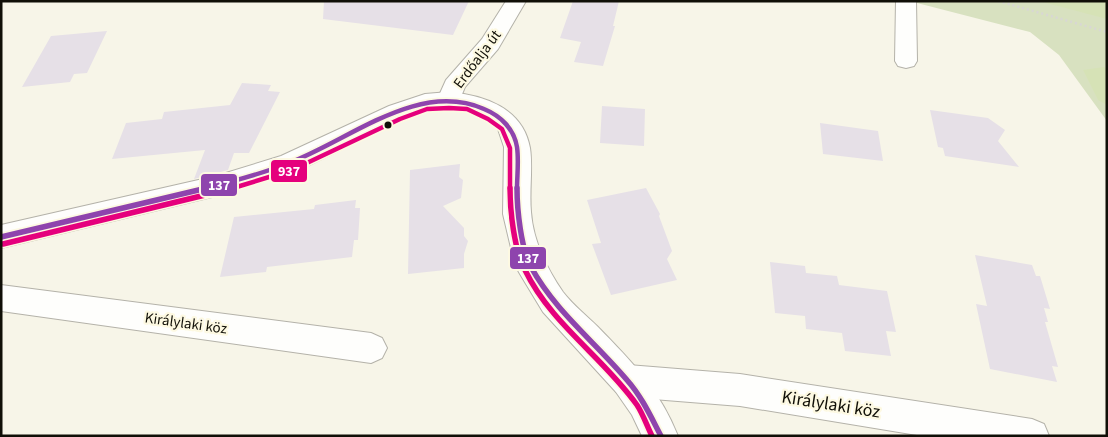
<svg xmlns="http://www.w3.org/2000/svg" width="1108" height="437" viewBox="0 0 1108 437" font-family="'Source Sans 3',sans-serif">
<style>
.green{fill:#d8e1c0}
.forest{fill:#d6e2b6}
.building{fill:#e6e0e7}
.lines{fill:none;stroke-linecap:round;stroke-linejoin:round}
.street-casing{stroke:#b4b2a9;stroke-width:2}
.secondary-casing{stroke:#b4b2a9;stroke-width:2}
.path{stroke:#d8d7d4;stroke-width:2.5;stroke-dasharray:2 3;stroke-linecap:butt}
.street{fill:#fefefc;fill-rule:evenodd}
.secondary{fill:#fefefc;fill-rule:evenodd}
.bus-1-far1-casing{stroke:#fdf9e2;stroke-width:8}
.bus-1-casing{stroke:#fdf9e2;stroke-width:9}
.bus-2-far1-casing{stroke:#fdf9e2;stroke-width:8}
.bus-2-casing{stroke:#fdf9e2;stroke-width:9}
.bus-1-far1{stroke:#8e44ad;stroke-width:4.5}
.bus-1{stroke:#8e44ad;stroke-width:5.5}
.bus-2-far1{stroke:#e5007d;stroke-width:4.5}
.bus-2{stroke:#e5007d;stroke-width:5.5}
.bus-dot{fill:#100f07;stroke:#fdf9e2;stroke-width:2}
.labels{text-anchor:middle;stroke-width:4.5;stroke-linejoin:round;paint-order:stroke}
.street-label{font-size:15px;fill:#100f07;stroke:#fdf9e2}
.near-street-label{font-size:18px;fill:#100f07;stroke:#fdf9e2}
.line-badge{stroke:#fdf9e2;stroke-width:2}
.badge-label{font-size:14px;text-anchor:middle;font-weight:bold;fill:#fff}
</style>
<rect width="100%" height="100%" fill="#f7f5e8"/>
<path class="green" d="M 916,1 L 1107,1 L 1107,121 L 1059,55 L 1030,32 L 917,3 Z"/>
<path class="forest" d="M 1039,1 L 1107,1 L 1107,19 Z
M 1104,67 L 1107,69 L 1107,105 L 1098,100 L 1083,70 Z"/>
<path class="building" d="M 324,1 L 469,1 L 453,35 L 323,19 Z
M 573,1 L 619,1 L 613,26 L 615,26 L 603,66 L 574,62 L 581,42 L 560,38 Z
M 107,31 L 87,73 L 74,74 L 70,82 L 22,87 L 51,36 Z
M 242,83 L 271,85 L 268,91 L 280,92 L 249,153 L 234,153 L 228,170 L 194,179 L 205,150 L 112,159 L 126,123 L 162,119 L 164,112 L 230,105 Z
M 602,106 L 645,109 L 644,146 L 600,143 Z
M 930,110 L 988,118 L 1005,130 L 998,141 L 1019,167 L 945,156 L 943,148 L 938,147 Z
M 820,123 L 878,131 L 883,161 L 823,154 Z
M 460,164 L 459,177 L 463,180 L 461,198 L 443,206 L 464,228 L 464,236 L 468,241 L 464,254 L 464,268 L 408,274 L 410,170 Z
M 646,188 L 660,214 L 659,216 L 672,251 L 667,259 L 677,280 L 611,295 L 592,244 L 601,243 L 587,200 Z
M 356,200 L 355,208 L 360,208 L 358,240 L 354,240 L 352,257 L 267,267 L 266,272 L 220,277 L 234,217 L 314,209 L 315,205 Z
M 975,255 L 1032,265 L 1036,276 L 1040,276 L 1050,309 L 1044,308 L 1048,322 L 1045,322 L 1058,367 L 1052,366 L 1057,382 L 990,369 L 976,304 L 987,306 Z
M 770,262 L 805,266 L 806,273 L 837,276 L 839,285 L 887,291 L 896,332 L 886,331 L 891,356 L 845,351 L 842,333 L 806,329 L 805,316 L 775,313 Z"/>
<g class="lines">
<g class="street-casing">
<path id="street" d="M 506,1 L 526,1 L 498,49 L 465,87 L 457,106 L 449,108 L 441,106 L 437,100 L 446,80 L 482,39 Z
M 896,1 L 916,1 L 917,61 L 914,66 L 906,68 L 898,66 L 895,61 Z
M 1,285 L 371,333 L 382,338 L 387,348 L 382,358 L 371,363 L 1,311 Z
M 628,365 L 740,374 L 1032,419 L 1044,424 L 1049,436 L 923,436 L 740,406 L 628,397 L 616,392 L 612,381 L 616,370 Z"/>
</g>
<g class="secondary-casing">
<path id="secondary" d="M 449,92 C 484,95 523,108 530,148 C 533,168 529,191 531,212 C 533,240 547,269 563,292 C 573,305 587,316 598,327 C 633,363 659,389 678,436 L 642,436 L 632,415 L 616,392 L 543,312 L 520,274 L 515,265 L 503,214 L 504,147 L 498,129 L 484,118 L 465,110 L 449,108 L 427,110 L 405,118 L 299,170 L 216,196 L 1,248 L 1,225 L 216,176 L 281,156 L 389,106 L 425,94 Z"/>
</g>
<path class="path" d="M 998,1 L 1107,32"/>
<use href="#street" class="street"/>
<use href="#secondary" class="secondary"/>
<g class="bus-1-far1-casing">
<path id="bus-1-far1" d="M 202,189 C 231,182 261,174 289,163 C 350,140 418,80 484,109 C 501,116 514,129 517,147 C 519,161 517,176 517,189"/>
</g>
<g class="bus-1-casing">
<path id="bus-1" d="M 517,188 C 517,210 521,248 531,267 C 555,311 595,342 627,380 C 642,397 651,417 661,436
M 1,237 L 207,188"/>
</g>
<g class="bus-2-far1-casing">
<path id="bus-2-far1" d="M 230,189 L 292,170 L 400,119 L 427,109 L 449,108 L 467,109 L 488,119 L 502,129 L 510,148 L 510,189"/>
</g>
<g class="bus-2-casing">
<path id="bus-2" d="M 510,188 C 510,211 514,249 525,270 C 551,324 603,357 637,405 C 643,414 647,426 652,436
M 3,244 L 234,188"/>
</g>
<use href="#bus-1-far1" class="bus-1-far1"/>
<use href="#bus-1" class="bus-1"/>
<use href="#bus-2-far1" class="bus-2-far1"/>
<use href="#bus-2" class="bus-2"/>
</g>
<circle class="bus-dot" cx="388" cy="125" r="4.5"/>
<g class="labels">
<g class="street-label">
<text transform="translate(477 59) rotate(-53)" y="5">Erdőalja út</text>
<text transform="translate(186 323) rotate(8)" y="5">Királylaki köz</text>
</g>
<g class="near-street-label">
<text transform="translate(831 404) rotate(9)" y="6">Királylaki köz</text>
</g>
</g>
<g class="line-badge">
<rect x="270" y="159" width="38" height="24" rx="5" fill="#e5007d"/>
<rect x="200" y="173" width="38" height="24" rx="5" fill="#8e44ad"/>
<rect x="509" y="246" width="38" height="24" rx="5" fill="#8e44ad"/>
</g>
<g class="badge-label">
<text x="289" y="176">937</text>
<text x="219" y="190">137</text>
<text x="528" y="263">137</text>
</g>
<rect width="1108" height="437" fill="none" stroke="#100f07" stroke-width="5"/>
</svg>
